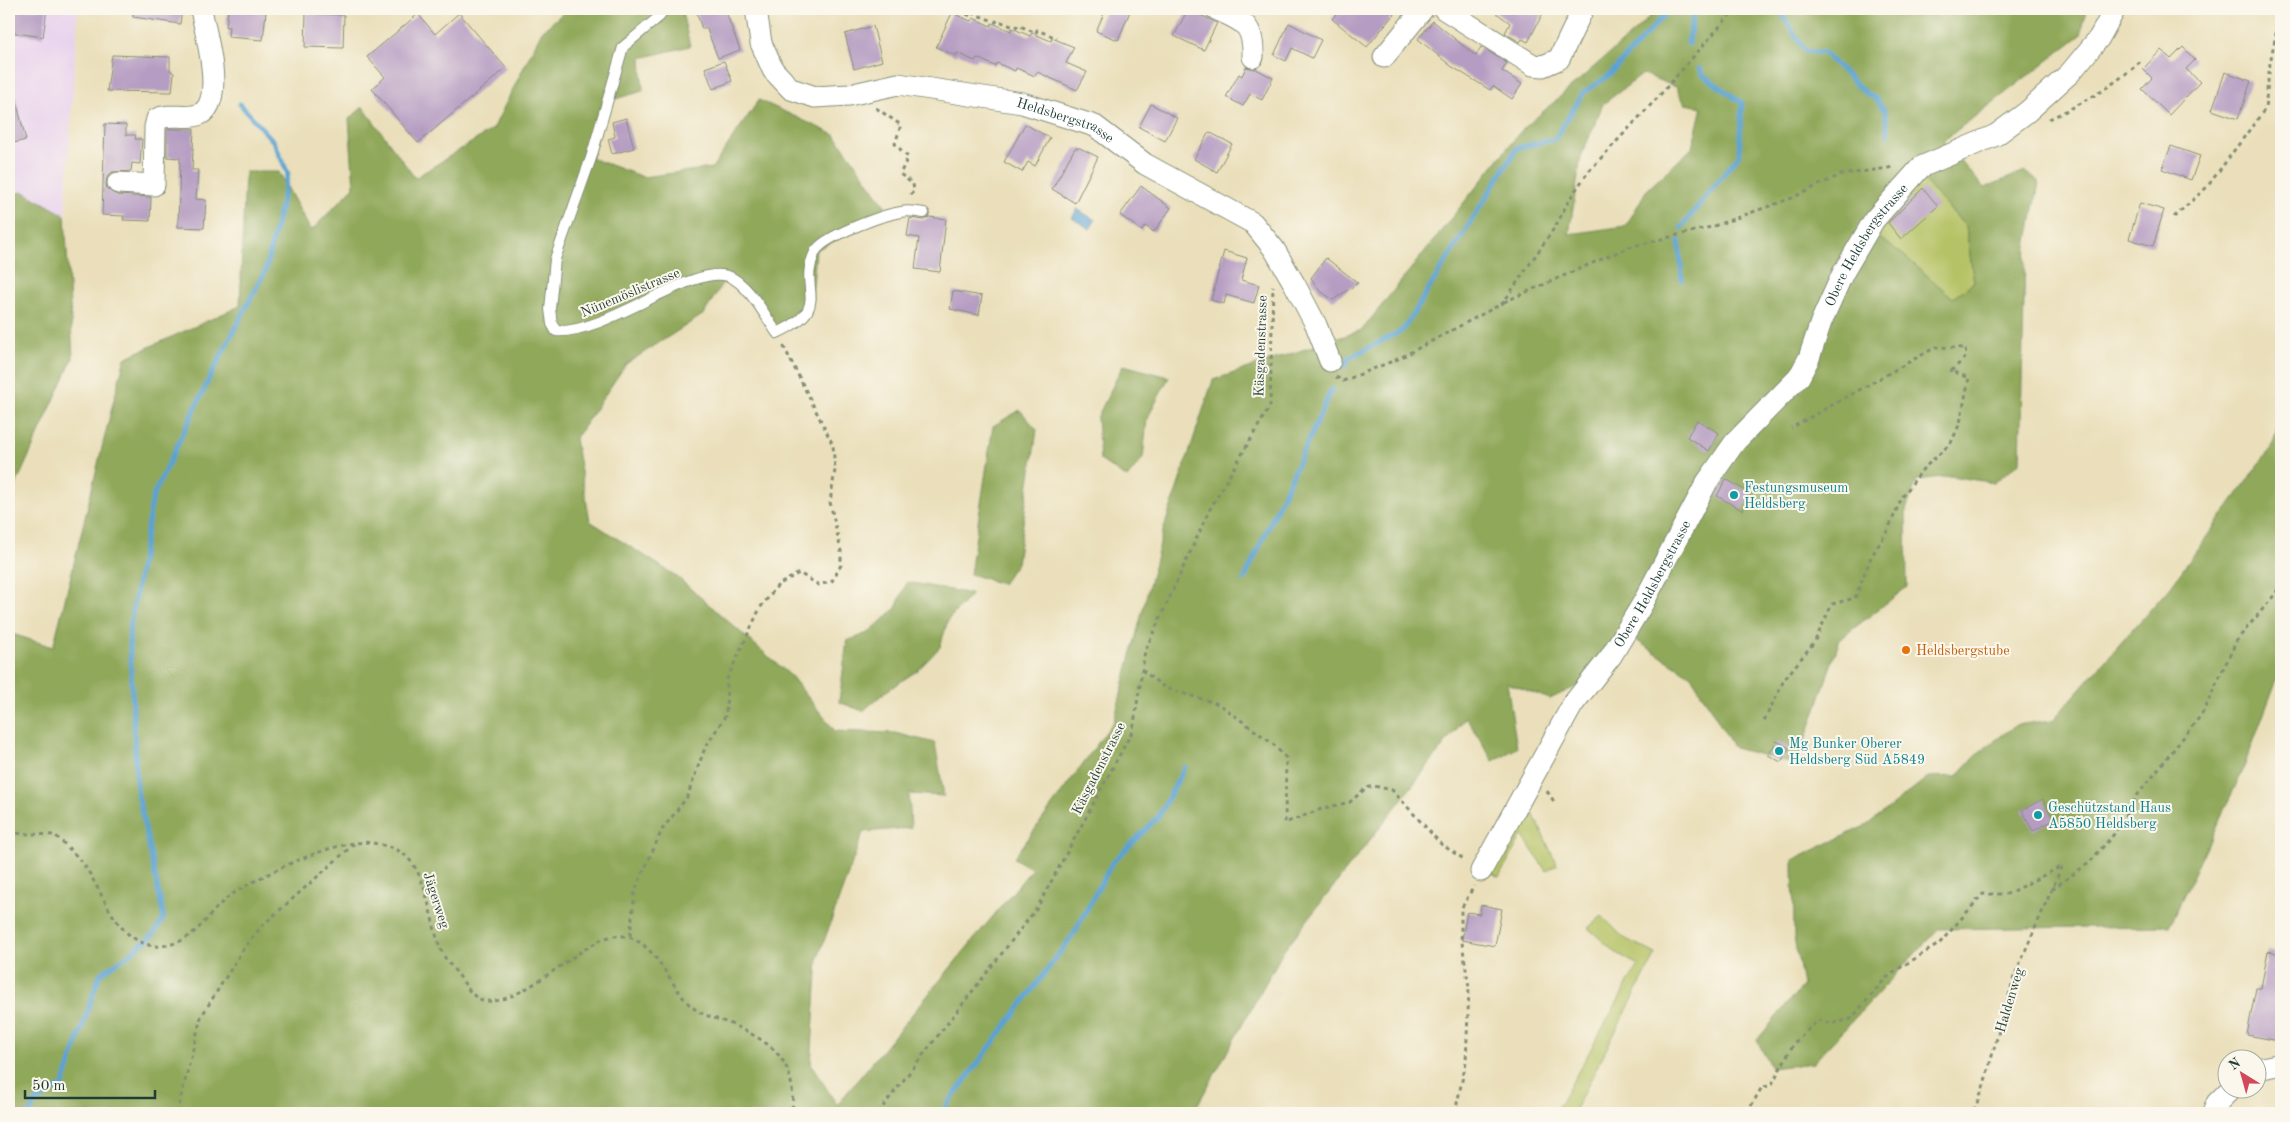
<svg xmlns="http://www.w3.org/2000/svg" width="2290" height="1122" viewBox="0 0 2290 1122" font-family="'Old Standard TT',serif">
<style>
.built{fill:#e8d2ee}
.green{fill:#b5c265;stroke:#6a804c}
.forest{fill:#90a85a;stroke:#587247;fill-rule:evenodd}
.water{fill:#5ba3d2;stroke:#3d7083}
.lines{fill:none;stroke-linecap:round;stroke-linejoin:round}
.stream{stroke:#5ba3d2;stroke-width:5}
.building{fill:#b59cc2}
.lane-casing{stroke:#848e77;stroke-width:12}
.street-casing{stroke:#848e77;stroke-width:23}
.path{stroke:#848e77;stroke-width:3;stroke-dasharray:4 4;stroke-linecap:butt}
.lane{stroke:#fff;stroke-width:10}
.street{stroke:#fff;stroke-width:21}
.culture-dot{fill:#0f9aa8;stroke:#fbf7ec;stroke-width:2}
.food-dot{fill:#e8710a;stroke:#fbf7ec;stroke-width:2}
.labels{text-anchor:middle;stroke-width:4;stroke-linejoin:round;paint-order:stroke}
.street-label{font-size:14px;fill:#1f3d34;stroke:#fbf7ec}
.culture-label{font-size:14px;fill:#0d838f;stroke:#fbf7ec;text-anchor:start}
.food-label{font-size:14px;fill:#c56008;stroke:#fbf7ec;text-anchor:start}
</style>
<rect width="100%" height="100%" fill="#fbf7ec"/>
<filter id="ink" filterUnits="userSpaceOnUse"><feTurbulence type="fractalNoise" baseFrequency=".02" numOctaves="2"/><feDisplacementMap in="SourceGraphic" scale="10" xChannelSelector="R" yChannelSelector="G"/><feConvolveMatrix kernelMatrix="1 2 1 2 8 2 1 2 1" color-interpolation-filters="sRGB"/></filter>
<filter id="wash" filterUnits="userSpaceOnUse"><feTurbulence type="fractalNoise" baseFrequency=".0096" numOctaves="4" result="noise"/><feDisplacementMap in="SourceGraphic" scale="20" xChannelSelector="R" yChannelSelector="G"/><feGaussianBlur stdDeviation="1.12" result="paint"/><feColorMatrix in="noise" values="0 0 0 0 0 0 0 0 0 0 0 0 0 0 0 0 0 1.4 0 .05"/><feComposite in="paint" operator="in"/></filter>
<g filter="url(#wash)">
<rect width="100%" height="100%" fill="#eadfba"/>
<path class="built" d="M 9,9 L 78,9 L 65,215 L 24,192 L 9,194 Z"/>
<path class="green" d="M 1920,176 L 1966,227 L 1974,282 L 1953,298 L 1902,254 L 1871,232 Z
M 1526,798 L 1557,865 L 1546,871 L 1522,835 L 1499,877 L 1487,870 Z
M 1602,916 L 1624,938 L 1656,954 L 1573,1113 L 1555,1113 L 1638,965 L 1615,952 L 1588,928 Z"/>
<path class="forest" d="M 568,9 L 685,9 L 682,12 L 690,46 L 641,58 L 643,91 L 608,101 L 591,158 L 643,177 L 712,168 L 759,100 L 835,135 L 891,214 L 816,250 L 811,306 L 777,333 L 760,308 L 727,276 L 704,314 L 626,364 L 575,439 L 590,521 L 676,576 L 791,676 L 835,731 L 895,733 L 935,743 L 944,796 L 909,794 L 911,828 L 863,832 L 818,958 L 811,1064 L 837,1105 L 1032,869 L 1014,858 L 1114,721 L 1164,528 L 1213,380 L 1362,330 L 1521,131 L 1635,31 L 1657,9 L 2086,9 L 2081,35 L 1943,141 L 1984,188 L 2025,171 L 2039,182 L 2025,257 L 2020,462 L 1994,483 L 1951,476 L 1917,480 L 1906,510 L 1907,587 L 1840,639 L 1797,764 L 1734,748 L 1691,676 L 1619,629 L 1602,674 L 1550,699 L 1507,683 L 1517,748 L 1493,761 L 1466,717 L 1284,950 L 1193,1113 L 9,1113 L 9,633 L 53,647 C 78,551 99,454 125,358 L 240,306 L 245,172 L 279,172 L 311,231 L 354,187 L 349,119 L 363,107 L 415,178 L 493,129 L 542,31 ZM 1643,74 L 1676,87 L 1685,104 L 1702,107 L 1692,148 L 1646,191 L 1626,226 L 1569,234 L 1581,157 L 1603,104 ZM 1920,176 L 1966,227 L 1974,282 L 1953,298 L 1902,254 L 1871,232 Z
M 24,192 L 65,215 L 73,358 L 9,500 L 9,194 Z
M 1123,365 L 1169,377 L 1147,419 L 1143,458 L 1127,478 L 1100,460 L 1097,418 Z
M 2281,409 L 2281,668 L 2243,770 L 2169,926 L 1938,929 L 1813,1063 L 1771,1068 L 1757,1040 L 1803,985 L 1794,938 L 1793,860 L 1867,825 L 1928,777 L 1957,776 L 1978,753 L 2016,725 L 2053,720 L 2171,586 L 2273,445 Z
M 1020,410 L 1037,430 L 1017,563 L 1002,584 L 970,574 L 993,426 Z
M 907,582 L 972,594 L 948,620 L 940,647 L 918,670 L 885,692 L 863,711 L 839,702 L 847,641 L 868,633 L 896,608 Z"/>
<path class="water" d="M 1077,209 L 1095,220 L 1090,229 L 1072,218 Z"/>
<g class="lines">
<path class="stream" d="M 1779,9 L 1805,51 L 1824,53 L 1863,91 L 1876,99 L 1885,111 L 1888,135
M 1688,44 L 1693,15 L 1689,9
M 1681,228 L 1739,155 L 1742,103 L 1702,74 L 1700,68
M 1679,240 L 1682,280
M 1345,366 L 1349,358 L 1403,330 L 1517,148 L 1555,139 L 1583,93 L 1608,76 L 1670,9
M 1244,580 L 1332,389
M 30,1113 L 35,1102 L 63,1085 L 100,974 L 127,956 L 154,934 L 164,918 L 137,790 L 129,632 L 153,496 L 211,375 L 266,269 L 288,174 L 274,142 L 240,104
M 941,1113 L 1073,935 L 1112,863 L 1158,817 L 1185,767"/>
</g>
<g id="blocks">
<path class="building" d="M 12,9 L 47,9 L 43,37 L 9,32 L 9,18 Z
M 133,9 L 182,9 L 180,24 L 133,17 Z
M 228,9 L 266,12 L 263,40 L 228,37 L 229,27 L 226,27 Z
M 710,9 L 725,9 L 740,50 L 718,58 L 706,27 L 702,29 L 697,14 Z
M 1106,9 L 1131,9 L 1118,40 L 1096,31 Z
M 1188,9 L 1217,23 L 1204,50 L 1174,36 Z
M 1340,9 L 1398,9 L 1367,47 L 1332,19 Z
M 1491,9 L 1534,9 L 1543,13 L 1528,42 L 1522,39 L 1520,42 L 1505,33 L 1510,23 Z
M 306,13 L 344,15 L 343,48 L 305,47 Z
M 459,13 L 506,68 L 418,143 L 372,89 L 385,77 L 367,57 L 418,14 L 435,34 Z
M 952,13 L 971,21 L 973,18 L 991,26 L 992,23 L 1011,31 L 1012,28 L 1030,36 L 1032,33 L 1051,41 L 1052,38 L 1074,47 L 1066,63 L 1087,72 L 1077,90 L 1037,72 L 1035,76 L 1016,68 L 1015,71 L 997,63 L 995,66 L 977,58 L 975,61 L 957,53 L 956,56 L 936,47 Z
M 1433,21 L 1476,56 L 1481,47 L 1507,63 L 1502,71 L 1522,84 L 1512,99 L 1493,86 L 1490,90 L 1451,66 L 1418,39 Z
M 1289,23 L 1321,40 L 1312,58 L 1292,48 L 1286,61 L 1274,55 Z
M 873,26 L 882,61 L 854,69 L 845,34 Z
M 2183,47 L 2195,60 L 2186,69 L 2200,82 L 2169,115 L 2142,89 L 2152,78 L 2143,69 L 2161,50 L 2171,59 Z
M 112,55 L 170,57 L 170,70 L 174,73 L 172,92 L 107,91 Z
M 724,61 L 732,81 L 713,89 L 705,68 Z
M 1246,67 L 1256,69 L 1273,78 L 1262,100 L 1250,94 L 1243,106 L 1226,97 L 1239,74 L 1242,76 Z
M 2225,72 L 2251,81 L 2238,119 L 2212,110 Z
M 14,92 L 26,140 L 9,144 L 9,93 Z
M 1151,104 L 1177,118 L 1165,141 L 1139,127 Z
M 626,118 L 634,148 L 612,154 L 608,139 L 615,137 L 612,122 Z
M 105,124 L 126,125 L 126,135 L 136,135 L 135,139 L 142,139 L 140,164 L 132,163 L 131,171 L 112,172 L 107,177 L 106,183 L 107,189 L 117,195 L 151,197 L 150,221 L 123,220 L 124,216 L 102,215 Z
M 1025,124 L 1050,138 L 1035,166 L 1028,162 L 1022,172 L 1004,162 Z
M 167,129 L 194,129 L 192,170 L 198,170 L 196,199 L 206,200 L 204,228 L 178,227 L 180,158 L 167,157 Z
M 1209,132 L 1232,144 L 1217,172 L 1194,159 Z
M 2171,146 L 2200,156 L 2191,180 L 2162,169 Z
M 1075,148 L 1080,148 L 1098,157 L 1075,203 L 1052,189 Z
M 1141,186 L 1171,208 L 1154,232 L 1145,226 L 1142,231 L 1120,215 Z
M 1923,188 L 1938,206 L 1901,239 L 1888,223 Z
M 2140,203 L 2164,210 L 2153,246 L 2129,239 Z
M 929,217 L 946,219 L 940,272 L 915,269 L 919,238 L 907,236 L 910,218 L 924,220 Z
M 1224,251 L 1247,258 L 1241,280 L 1259,285 L 1254,303 L 1226,295 L 1224,304 L 1211,300 Z
M 1326,258 L 1358,283 L 1333,300 L 1319,290 L 1311,278 Z
M 953,291 L 982,296 L 979,315 L 950,309 Z
M 1697,420 L 1719,433 L 1709,451 L 1687,437 Z
M 1726,479 L 1751,494 L 1742,510 L 1717,496 Z
M 1777,741 L 1789,748 L 1781,762 L 1768,755 Z
M 2043,799 L 2054,820 L 2033,831 L 2022,810 Z
M 1481,905 L 1502,909 L 1495,946 L 1462,940 L 1467,912 L 1480,914 Z
M 2268,951 L 2281,954 L 2281,1028 L 2279,1041 L 2247,1035 L 2256,988 L 2261,988 Z"/>
</g>
</g>
<g filter="url(#ink)">
<use href="#blocks" fill-opacity="0" stroke="#848e77" stroke-width="1"/>
<g class="lines">
<g class="lane-casing">
<path id="lane" d="M 662,9 L 660,16 L 623,47 L 591,158 L 555,259 L 550,309 L 552,324 L 556,331 C 604,335 692,264 728,276 C 748,283 766,317 777,333 C 835,306 796,291 815,252 C 823,236 883,215 901,212 C 908,210 916,212 924,213"/>
</g>
<g class="street-casing">
<g id="street">
<path id="s1" d="M 756,9 L 761,43 L 773,70 L 791,89 L 815,97 L 849,95 L 898,84 L 1022,103 L 1095,126 L 1145,164 L 1253,223 L 1274,249 L 1295,285 L 1316,325 L 1330,361"/>
<path d="M 1216,9 C 1243,22 1254,23 1253,57"/>
<path d="M 1444,9 L 1533,65 L 1543,66 L 1559,59 L 1583,9"/>
<path d="M 1384,57 L 1423,9"/>
<path d="M 118,183 L 154,185 L 155,127 L 157,119 C 171,112 189,121 202,113 C 225,97 205,32 201,9"/>
<path id="s2" d="M 1481,871 L 1573,704 L 1611,656 L 1643,603 L 1707,482 L 1735,442 L 1799,377 L 1809,358 L 1821,322 L 1843,273 L 1874,220 L 1921,167 L 1996,135 L 2027,112 L 2070,73 L 2099,38 L 2115,9"/>
<path d="M 2258,1069 L 2281,1064"/>
<path d="M 2213,1113 L 2217,1103 L 2230,1090"/>
</g>
</g>
<path class="path" d="M 959,11 L 971,16 L 972,13 L 996,22 L 997,20 L 1016,28 L 1018,25 L 1036,33 L 1037,30 L 1057,38
M 876,108 L 901,125 L 895,144 L 908,157 L 900,174 L 913,184 L 914,191 L 909,196 L 910,197
M 2049,119 C 2084,103 2115,85 2143,59
M 2174,217 L 2207,187 L 2265,109 L 2270,63 L 2281,10
M 1504,302 L 1629,247 L 1711,227 L 1792,198 L 1840,175 L 1895,167
M 1336,377 L 1343,381 L 1398,359 L 1503,303 L 1555,227 L 1569,200 L 1588,172 L 1659,96 L 1735,9
M 1142,670 L 1165,688 L 1219,704 L 1273,744 L 1286,758 L 1285,823 L 1324,808 L 1350,802 L 1366,788 L 1374,786 L 1392,790 L 1441,844 L 1465,860
M 1764,721 L 1784,680 L 1815,641 L 1832,604 L 1855,598 L 1871,557 L 1888,530 L 1901,499 L 1922,470 L 1951,443 L 1960,423 L 1969,378 L 1951,371 L 1966,357 L 1965,348 L 1936,347 L 1791,428
M 1547,791 L 1555,803
M 9,833 L 55,835 C 64,844 76,854 84,865 C 99,886 111,922 132,937 C 141,943 151,947 161,946 C 200,942 206,911 234,893 C 264,874 339,837 373,843 C 383,845 394,847 402,853 C 429,872 429,923 442,952 C 446,961 454,969 460,977 C 465,984 469,992 476,997 C 509,1020 580,941 613,936 C 650,931 666,978 686,1001 C 699,1016 714,1017 731,1024 C 746,1031 763,1039 775,1051 C 792,1068 794,1091 792,1113
M 2052,889 L 2089,863 L 2114,834 L 2139,793 L 2202,714 L 2237,640 L 2276,593 L 2281,582
M 630,936 L 635,890 L 662,830 L 687,797 L 705,748 L 726,715 L 727,679 L 760,608 L 778,585 L 799,573 L 819,585 L 832,581 L 841,565 L 841,551 L 830,502 L 835,470 L 833,445 L 782,343
M 177,1113 L 201,1017 L 244,948 L 262,926 L 354,844
M 878,1113 L 1037,908 L 1133,730 L 1145,651 L 1210,509 L 1270,406 L 1273,286
M 1455,1113 L 1466,1062 L 1469,988 L 1461,936 L 1461,909 L 1474,886
M 1747,1113 L 1762,1087 L 1769,1086 L 1773,1082 L 1794,1043 L 1816,1022 L 1821,1020 L 1831,1024 L 1851,1019 L 1885,979 L 1901,967 L 1939,944 L 1983,894 L 2007,894 L 2062,866 L 2014,977 L 1983,1088 L 1973,1113"/>
<use href="#lane" class="lane"/>
<use href="#street" class="street"/>
</g>
</g>
<g class="culture-dot">
<circle cx="1734" cy="495" r="5"/>
<circle cx="1779" cy="751" r="5"/>
<circle cx="2038" cy="815" r="5"/>
</g>
<circle class="food-dot" cx="1906" cy="650" r="5"/>
<g class="labels">
<g class="street-label">
<text dy="5" stroke="none"><textPath href="#s1" startOffset="372">Heldsbergstrasse</textPath></text>
<text dy="5" stroke="none"><textPath href="#s2" startOffset="740">Obere Heldsbergstrasse</textPath></text>
<text transform="translate(630 292) rotate(-23)" y="5">Nünemöslistrasse</text>
<text transform="translate(1260 346) rotate(-88)" y="5">Käsgadenstrasse</text>
<text dy="5" stroke="none"><textPath href="#s2" startOffset="335">Obere Heldsbergstrasse</textPath></text>
<text transform="translate(1098 768) rotate(-63)" y="5">Käsgadenstrasse</text>
<text transform="translate(437 900) rotate(72)" y="5">Jägerweg</text>
<text transform="translate(2009 1000) rotate(-73)" y="5">Haldenweg</text>
</g>
<g class="culture-label">
<text x="1744" y="492">Festungsmuseum<tspan x="1744" dy="16">Heldsberg</tspan></text>
<text x="1789" y="748">Mg Bunker Oberer<tspan x="1789" dy="16">Heldsberg Süd A5849</tspan></text>
<text x="2048" y="812">Geschützstand Haus<tspan x="2048" dy="16">A5850 Heldsberg</tspan></text>
</g>
<g class="food-label">
<text x="1916" y="655">Heldsbergstube</text>
</g>
</g>
<rect width="2290" height="1122" fill="none" stroke="#fbf7ec" stroke-width="30"/>
<g transform="translate(2242 1074) rotate(323)"><circle r="24" fill="#fbf7ec" stroke="#a3ada2"/>
<path d="M0-4L9 19L0 12L-9 19Z" fill="#d1495b"/>
<text y="-8" font-size="14" font-weight="bold" text-anchor="middle" fill="#1f3d34">N</text>
</g>
<path d="M25 1090v8h130v-8" fill="none" stroke="#1f3d34" stroke-width="2.5"/>
<text x="32" y="1090" font-size="15" fill="#1f3d34" stroke="#fbf7ec" stroke-width="4" paint-order="stroke">50 m</text>
</svg>
